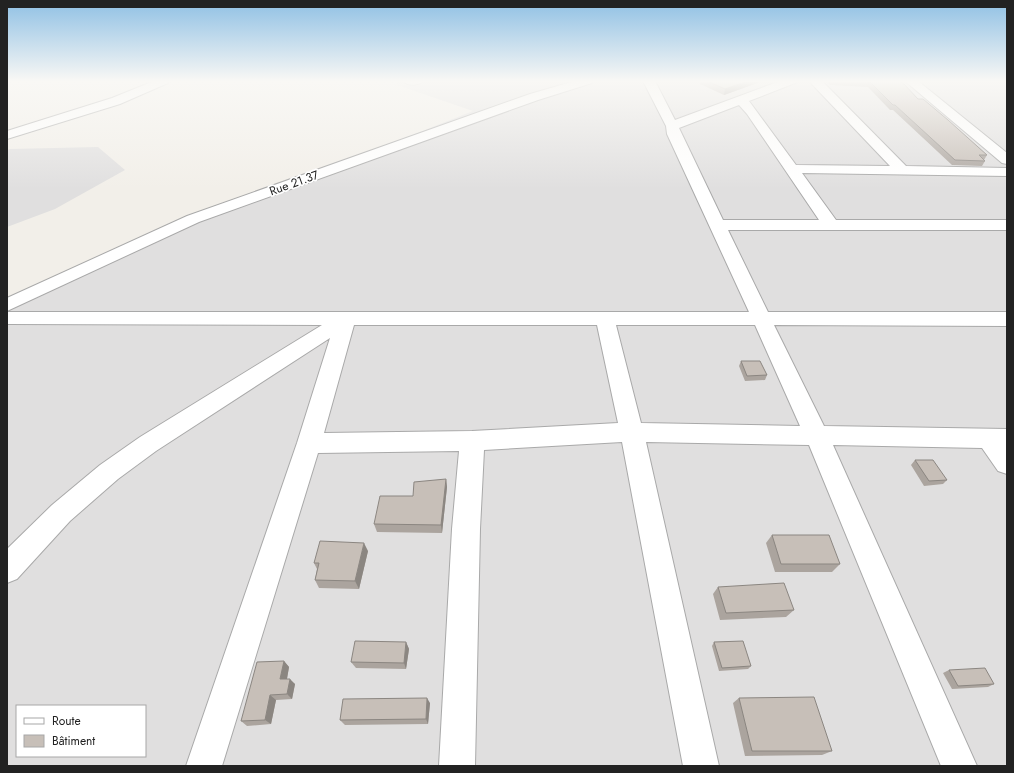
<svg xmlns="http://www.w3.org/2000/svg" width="1014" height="773" viewBox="0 0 1014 773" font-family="Jost,sans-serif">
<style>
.residential{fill:#e0dfdf;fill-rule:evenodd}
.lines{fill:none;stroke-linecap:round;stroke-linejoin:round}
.street-casing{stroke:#a9a9a9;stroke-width:2}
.street{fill:#fff;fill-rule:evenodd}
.wall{fill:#aba49e}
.shaded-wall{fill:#8b8681}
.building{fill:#c7bfb8;stroke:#8b8681}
.labels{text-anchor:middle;stroke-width:3.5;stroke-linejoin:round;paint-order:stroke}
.far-street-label{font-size:12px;fill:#222;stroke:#fff}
</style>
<rect width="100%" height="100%" fill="#f2efe9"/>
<path class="residential" d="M 398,81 L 1007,81 L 1007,766 L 7,766 L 7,307 L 113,253 L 473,111 L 397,85 ZM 17,706 L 145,706 L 145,756 L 17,756 Z
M 98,147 L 125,170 L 55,209 L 7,227 L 7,150 L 10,149 Z"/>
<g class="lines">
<g class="street-casing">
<path id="street" d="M 154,81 L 170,81 L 168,83 L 120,104 L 7,139 L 7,131 L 112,98 Z
M 403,81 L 423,81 C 419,86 407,86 403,81 Z
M 575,81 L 594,81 L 592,83 L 538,100 L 199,222 L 7,311 L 7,298 L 187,216 L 530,94 Z
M 643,81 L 655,81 L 675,120 L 780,81 L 797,81 L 795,83 L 749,101 L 796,165 L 890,166 L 809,81 L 822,81 L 906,166 L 1007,168 L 1007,176 L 802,173 L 836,220 L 1007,220 L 1007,230 L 728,230 L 768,312 L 1007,312 L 1007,326 L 774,325 L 824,426 L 1007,429 L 1007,474 L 998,471 L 982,448 L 833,445 L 977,766 L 941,766 L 809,445 L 646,442 L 719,766 L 683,766 L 622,442 L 484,450 L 480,529 L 475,766 L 439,766 L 452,529 L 459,451 L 318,453 L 222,766 L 186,766 L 297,443 L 330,338 L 156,451 L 118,479 L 70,521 L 17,579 L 7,583 L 7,549 L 52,505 L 100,465 L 140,437 L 322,325 L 7,324 L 7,312 L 749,312 L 667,134 L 666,126 ZM 739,105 L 747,114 L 819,220 L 723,220 L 679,128 ZM 354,325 L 597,325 L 618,423 L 472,431 L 324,433 ZM 616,325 L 755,325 L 800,426 L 641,423 Z
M 905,81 L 918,81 L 1007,153 L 1007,164 L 1002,163 Z"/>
</g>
<use href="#street" class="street"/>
</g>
<path class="wall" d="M 700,81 L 760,81 L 760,82 L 724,95 L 700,84 Z
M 827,81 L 900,81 L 918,99 L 987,155 L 984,160 L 985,161 L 982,166 L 952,165 L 893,110 L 890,110 L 868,87 L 830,85 Z
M 741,361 L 767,375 L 765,380 L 745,381 L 739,366 Z
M 915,460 L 947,480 L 943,484 L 924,486 L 911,465 Z
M 446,479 L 447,487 L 442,533 L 377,532 L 374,524 Z
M 772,535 L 840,564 L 832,572 L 775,572 L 766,543 Z
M 368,551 L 359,589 L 319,588 L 315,580 L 317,569 L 314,563 Z
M 718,587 L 794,610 L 786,617 L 720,620 L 713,594 Z
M 406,642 L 409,649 L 406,669 L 356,668 L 351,662 Z
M 714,642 L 751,666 L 748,669 L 719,671 L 712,646 Z
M 284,661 L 289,667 L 287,679 L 295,684 L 292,699 L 276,700 L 271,724 L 247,726 L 241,721 Z
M 949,670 L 994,684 L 988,687 L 952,689 L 943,673 Z
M 739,698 L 832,751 L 822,755 L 745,756 L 733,703 Z
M 430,703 L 428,724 L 345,725 L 340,720 Z"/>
<path class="shaded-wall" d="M 748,81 L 760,81 L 760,82 L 724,95 L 725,89 Z
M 446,479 L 447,487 L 442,533 L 441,525 Z
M 364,543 L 368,551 L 359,589 L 355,581 Z
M 406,642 L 409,649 L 406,669 L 404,663 Z
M 284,661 L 289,667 L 286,684 L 280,679 Z
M 290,679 L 295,684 L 292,699 L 287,694 Z
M 270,695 L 276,700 L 271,724 L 265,720 Z
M 427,698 L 430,703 L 428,724 L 426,719 Z"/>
<path class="building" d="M 707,81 L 748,81 L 725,89 Z
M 845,81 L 900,81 L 904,84 L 918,99 L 923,99 L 948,120 L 987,155 L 979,155 L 985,161 L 955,160 L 895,105 L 893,105 L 870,82 Z
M 741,361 L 760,361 L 767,375 L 747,376 Z
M 915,460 L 933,460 L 947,480 L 929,481 Z
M 446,479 L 441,525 L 374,524 L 380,496 L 413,496 L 414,482 Z
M 772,535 L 829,535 L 840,564 L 781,564 Z
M 320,541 L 364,543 L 355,581 L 315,580 L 319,563 L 314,563 Z
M 784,583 L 794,610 L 726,613 L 718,587 Z
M 355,641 L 406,642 L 404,663 L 351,662 Z
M 743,641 L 751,666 L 722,668 L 714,642 Z
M 284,661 L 280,679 L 290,679 L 287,694 L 270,695 L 265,720 L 241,721 L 257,662 Z
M 985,668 L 994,684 L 958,686 L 949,670 Z
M 814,697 L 832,751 L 752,751 L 739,698 Z
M 427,698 L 426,719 L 340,720 L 343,699 Z"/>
<linearGradient id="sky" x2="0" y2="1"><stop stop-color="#8fc0e4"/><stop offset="0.43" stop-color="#f9f8f5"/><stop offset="1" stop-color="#f9f8f5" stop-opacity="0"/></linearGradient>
<rect width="1014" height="189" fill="url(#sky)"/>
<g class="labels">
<g class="far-street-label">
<text transform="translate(294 183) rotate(-20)" y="4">Rue 21.37</text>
</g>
</g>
<rect width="1014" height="773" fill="none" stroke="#222222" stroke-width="16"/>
<rect x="16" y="705" width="130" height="52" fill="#ffffff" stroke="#a7a7a7"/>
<rect x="24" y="718" width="20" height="6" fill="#ffffff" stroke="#a7a7a7"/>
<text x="52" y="725" font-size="12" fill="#222222">Route</text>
<rect x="24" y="735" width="20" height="12" fill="#c7bfb8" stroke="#a7a7a7"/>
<text x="52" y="745" font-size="12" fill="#222222">Bâtiment</text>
</svg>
